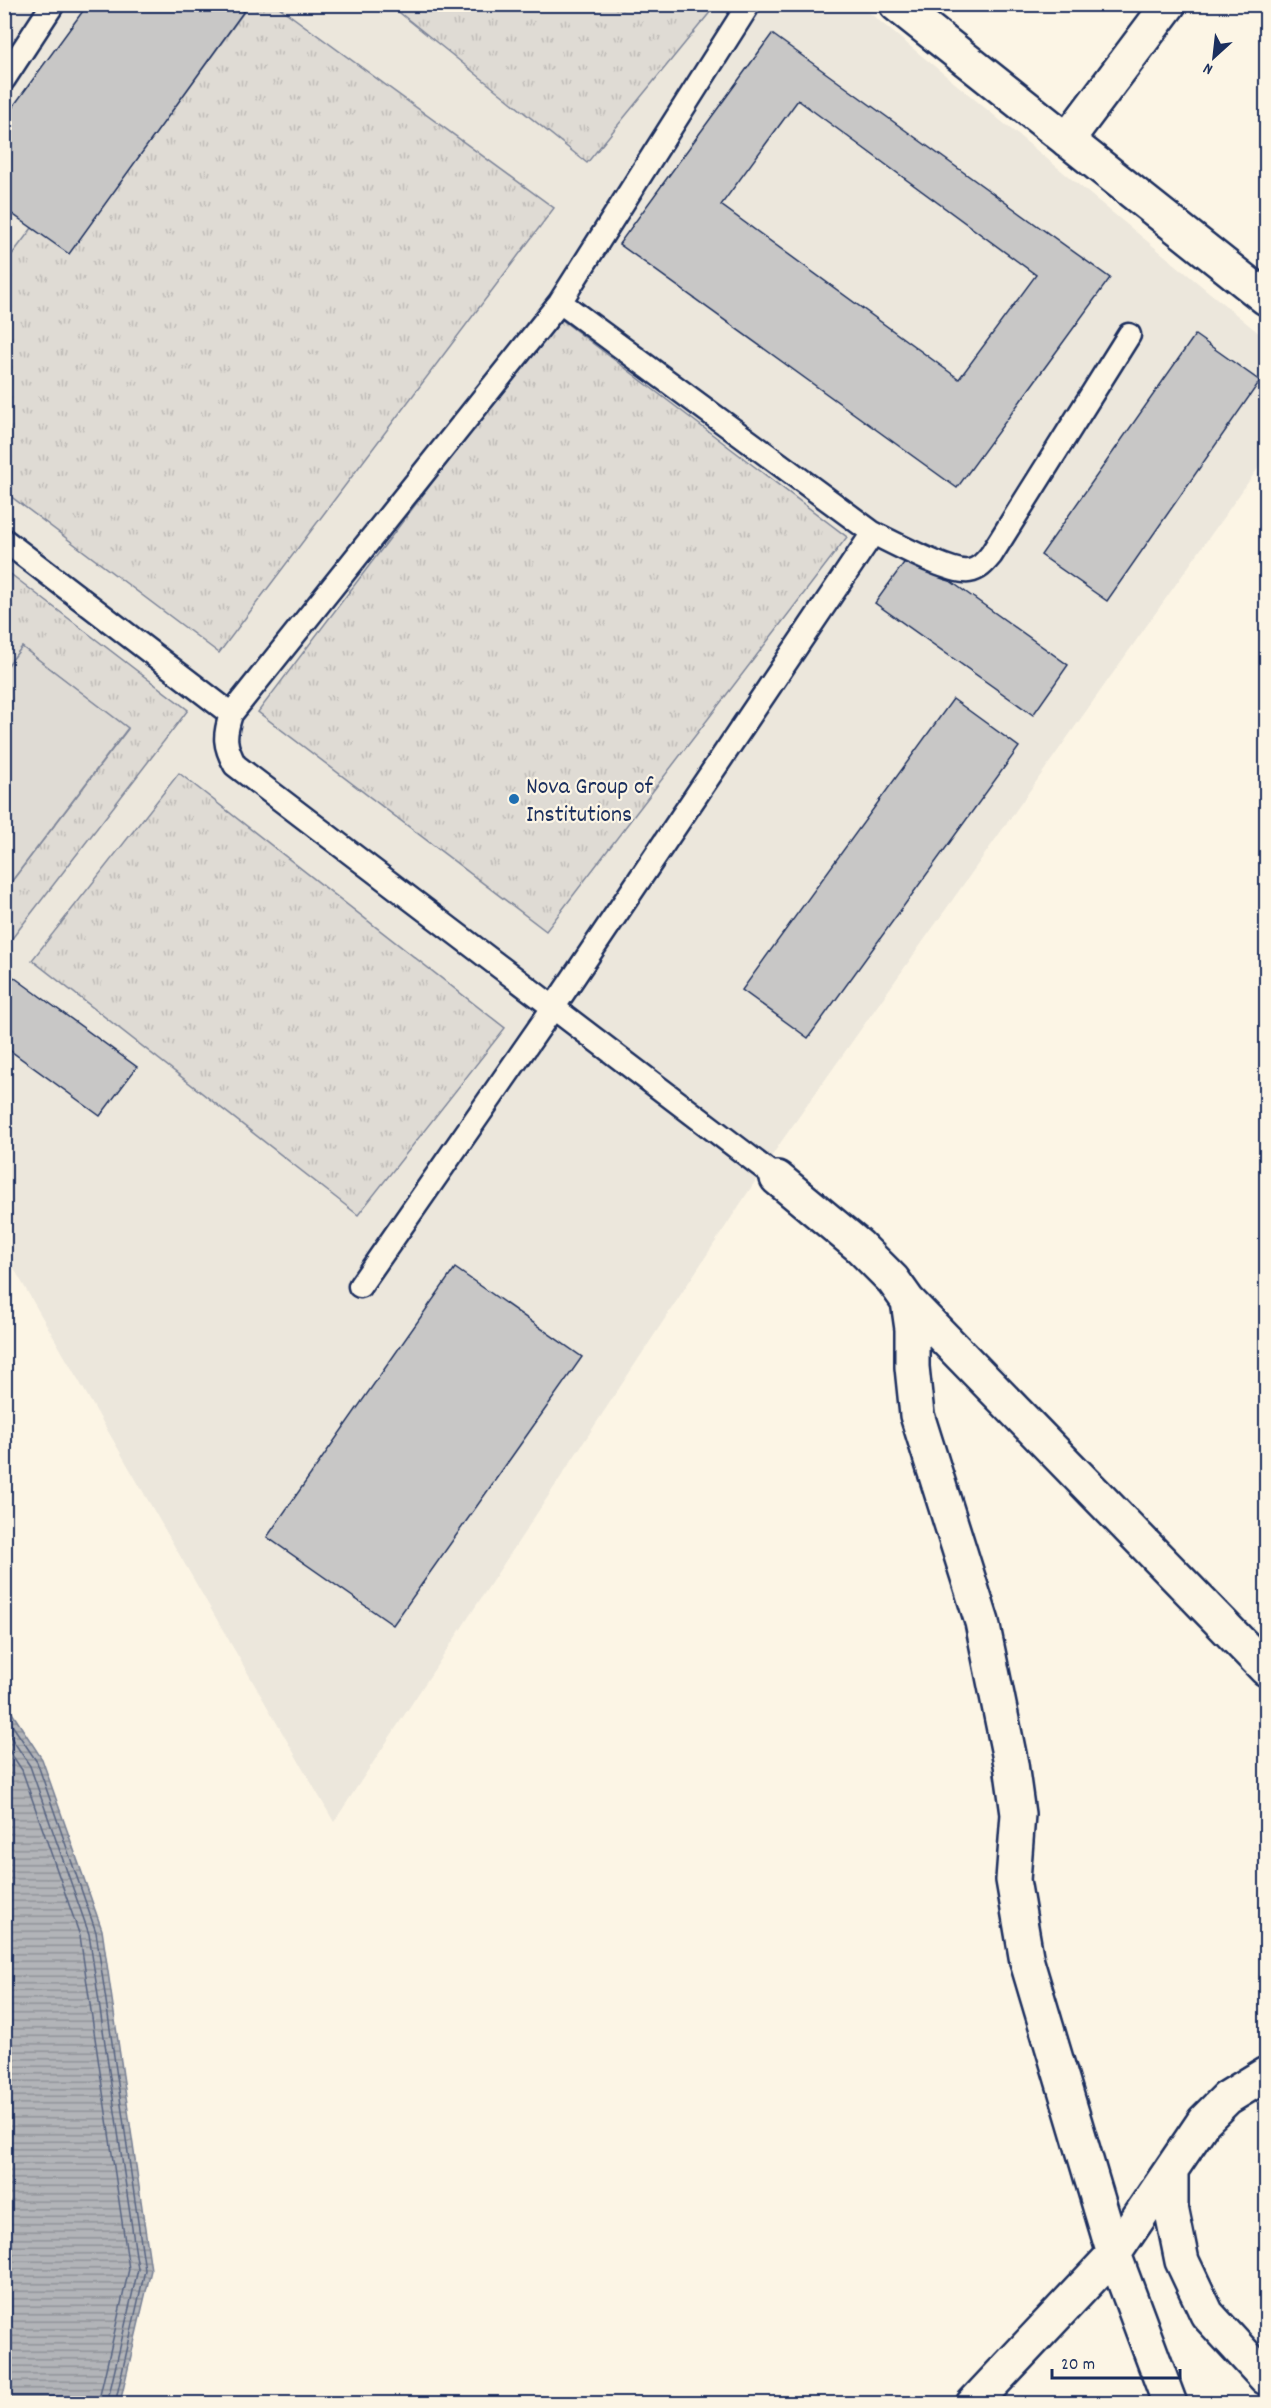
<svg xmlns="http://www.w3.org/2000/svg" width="1271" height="2408" viewBox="0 0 1271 2408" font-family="Dekko,sans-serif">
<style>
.built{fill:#ece7dc}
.grass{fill:url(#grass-tufts);stroke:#7d8599;stroke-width:1.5}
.garden{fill:#dfdbd4;stroke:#7d8599;stroke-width:1.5}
.water{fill:url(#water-rules);stroke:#767f94;stroke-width:1.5}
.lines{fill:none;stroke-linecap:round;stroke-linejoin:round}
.shore{stroke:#576482;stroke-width:1.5}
.building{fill:#c8c7c6;stroke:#1b2f5e;stroke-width:1.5;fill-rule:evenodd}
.service-casing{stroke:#1b2f5e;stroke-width:27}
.minor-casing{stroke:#1b2f5e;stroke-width:38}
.service{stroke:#fcf5e5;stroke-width:22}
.minor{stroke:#fcf5e5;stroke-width:33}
.poi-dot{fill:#1f6fb2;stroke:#fcf5e5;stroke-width:2}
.labels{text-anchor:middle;stroke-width:4.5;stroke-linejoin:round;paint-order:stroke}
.poi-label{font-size:24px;fill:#1b2f5e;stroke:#fcf5e5;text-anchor:start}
</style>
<defs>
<pattern id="grass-tufts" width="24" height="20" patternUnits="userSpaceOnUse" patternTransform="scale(1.5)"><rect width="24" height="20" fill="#dfdbd4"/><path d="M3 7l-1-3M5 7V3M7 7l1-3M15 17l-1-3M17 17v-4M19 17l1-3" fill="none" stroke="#bfbcb8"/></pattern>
<pattern id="water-rules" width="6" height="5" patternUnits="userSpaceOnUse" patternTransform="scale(1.5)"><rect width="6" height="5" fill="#b2b4b8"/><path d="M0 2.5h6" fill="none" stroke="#909399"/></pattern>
</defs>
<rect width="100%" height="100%" fill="#fcf5e5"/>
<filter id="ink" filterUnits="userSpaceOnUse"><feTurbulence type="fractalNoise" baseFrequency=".0167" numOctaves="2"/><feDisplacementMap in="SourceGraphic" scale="12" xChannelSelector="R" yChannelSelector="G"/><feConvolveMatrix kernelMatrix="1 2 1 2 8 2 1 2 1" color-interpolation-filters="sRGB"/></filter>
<g filter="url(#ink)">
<path class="built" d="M 4,5 L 860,5 L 1266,339 L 1266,457 L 781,1142 L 334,1822 L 5,1253 Z"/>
<path class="grass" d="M 249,5 L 276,5 L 554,208 L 219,653 L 5,492 L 4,265 L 32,228 L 71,250 Z
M 390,5 L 716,5 L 587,163 Z
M 558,317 L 847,537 L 546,931 L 258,712 Z
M 4,569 L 188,710 L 7,945 L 4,943 L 5,890 L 128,729 L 22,647 L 5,669 Z
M 179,773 L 505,1028 L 358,1215 L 32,960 Z"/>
<path class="garden" d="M 22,647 L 128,728 L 5,890 L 5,669 Z"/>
<path class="water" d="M 5,1702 L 42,1759 L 102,1930 L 151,2270 L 120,2403 L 5,2403 Z"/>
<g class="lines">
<path class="shore" d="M 4,1713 L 37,1762 L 96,1932 L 145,2270 L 115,2404
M 4,1727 L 30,1766 L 89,1934 L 138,2269 L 107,2404
M 4,1743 L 22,1770 L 80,1936 L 129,2269 L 98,2404"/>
</g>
<path class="building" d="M 88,4 L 249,4 L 69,254 L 4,208 L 4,119 Z
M 772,34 L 1110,278 L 957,488 L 619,244 ZM 798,100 L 1036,275 L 959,379 L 721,205 Z
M 1195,335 L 1260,381 L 1107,601 L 1041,555 Z
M 911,553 L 1068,665 L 1033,715 L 875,603 Z
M 953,699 L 1019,747 L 808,1038 L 742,990 Z
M 4,970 L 137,1067 L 100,1116 L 4,1046 Z
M 455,1268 L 582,1357 L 393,1625 L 267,1537 Z"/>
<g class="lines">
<g class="service-casing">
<path id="service" d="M 749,4 L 560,302 L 231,714 C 224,736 224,745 235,765 L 777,1178
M 4,79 L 53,4
M 873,533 C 892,542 951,574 969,571 C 980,569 985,562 991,555 L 1129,335
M 4,540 L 231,714
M 360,1286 L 553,1008 L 873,533 L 560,302"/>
</g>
<g class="minor-casing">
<path id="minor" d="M 896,4 L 1266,298
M 1067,140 L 1169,4
M 777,1178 L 859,1246 L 893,1280 L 908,1301 L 912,1329 L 912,1367 L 917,1415 L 982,1622 L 1011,1764 L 1018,1814 L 1013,1880 L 1027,1962 L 1114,2254 L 1170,2404
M 908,1301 L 1266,1669
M 1171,2170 L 1171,2207 L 1182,2261 L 1207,2314 L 1266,2378
M 973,2404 L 1114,2254 L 1204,2121 L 1227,2098 L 1266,2074"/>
</g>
<use href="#service" class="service"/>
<use href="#minor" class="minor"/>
</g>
</g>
<circle class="poi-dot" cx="514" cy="799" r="6"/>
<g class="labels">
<g class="poi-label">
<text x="526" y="793">Nova Group of<tspan x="526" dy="28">Institutions</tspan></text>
</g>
</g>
<rect width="1271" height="2408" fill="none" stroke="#fcf5e5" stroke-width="24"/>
<rect x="12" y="12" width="1247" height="2384" fill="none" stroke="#1b2f5e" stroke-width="2" filter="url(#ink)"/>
<g transform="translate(1214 57) rotate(207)" stroke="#fcf5e5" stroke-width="4.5" paint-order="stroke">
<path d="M0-4.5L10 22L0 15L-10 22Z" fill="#1b2f5e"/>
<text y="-9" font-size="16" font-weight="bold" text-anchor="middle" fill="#1b2f5e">N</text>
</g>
<path d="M1052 2369v9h128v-9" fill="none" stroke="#1b2f5e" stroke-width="3"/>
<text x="1061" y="2369" font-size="18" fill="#1b2f5e" stroke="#fcf5e5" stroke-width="4.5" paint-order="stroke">20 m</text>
</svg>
